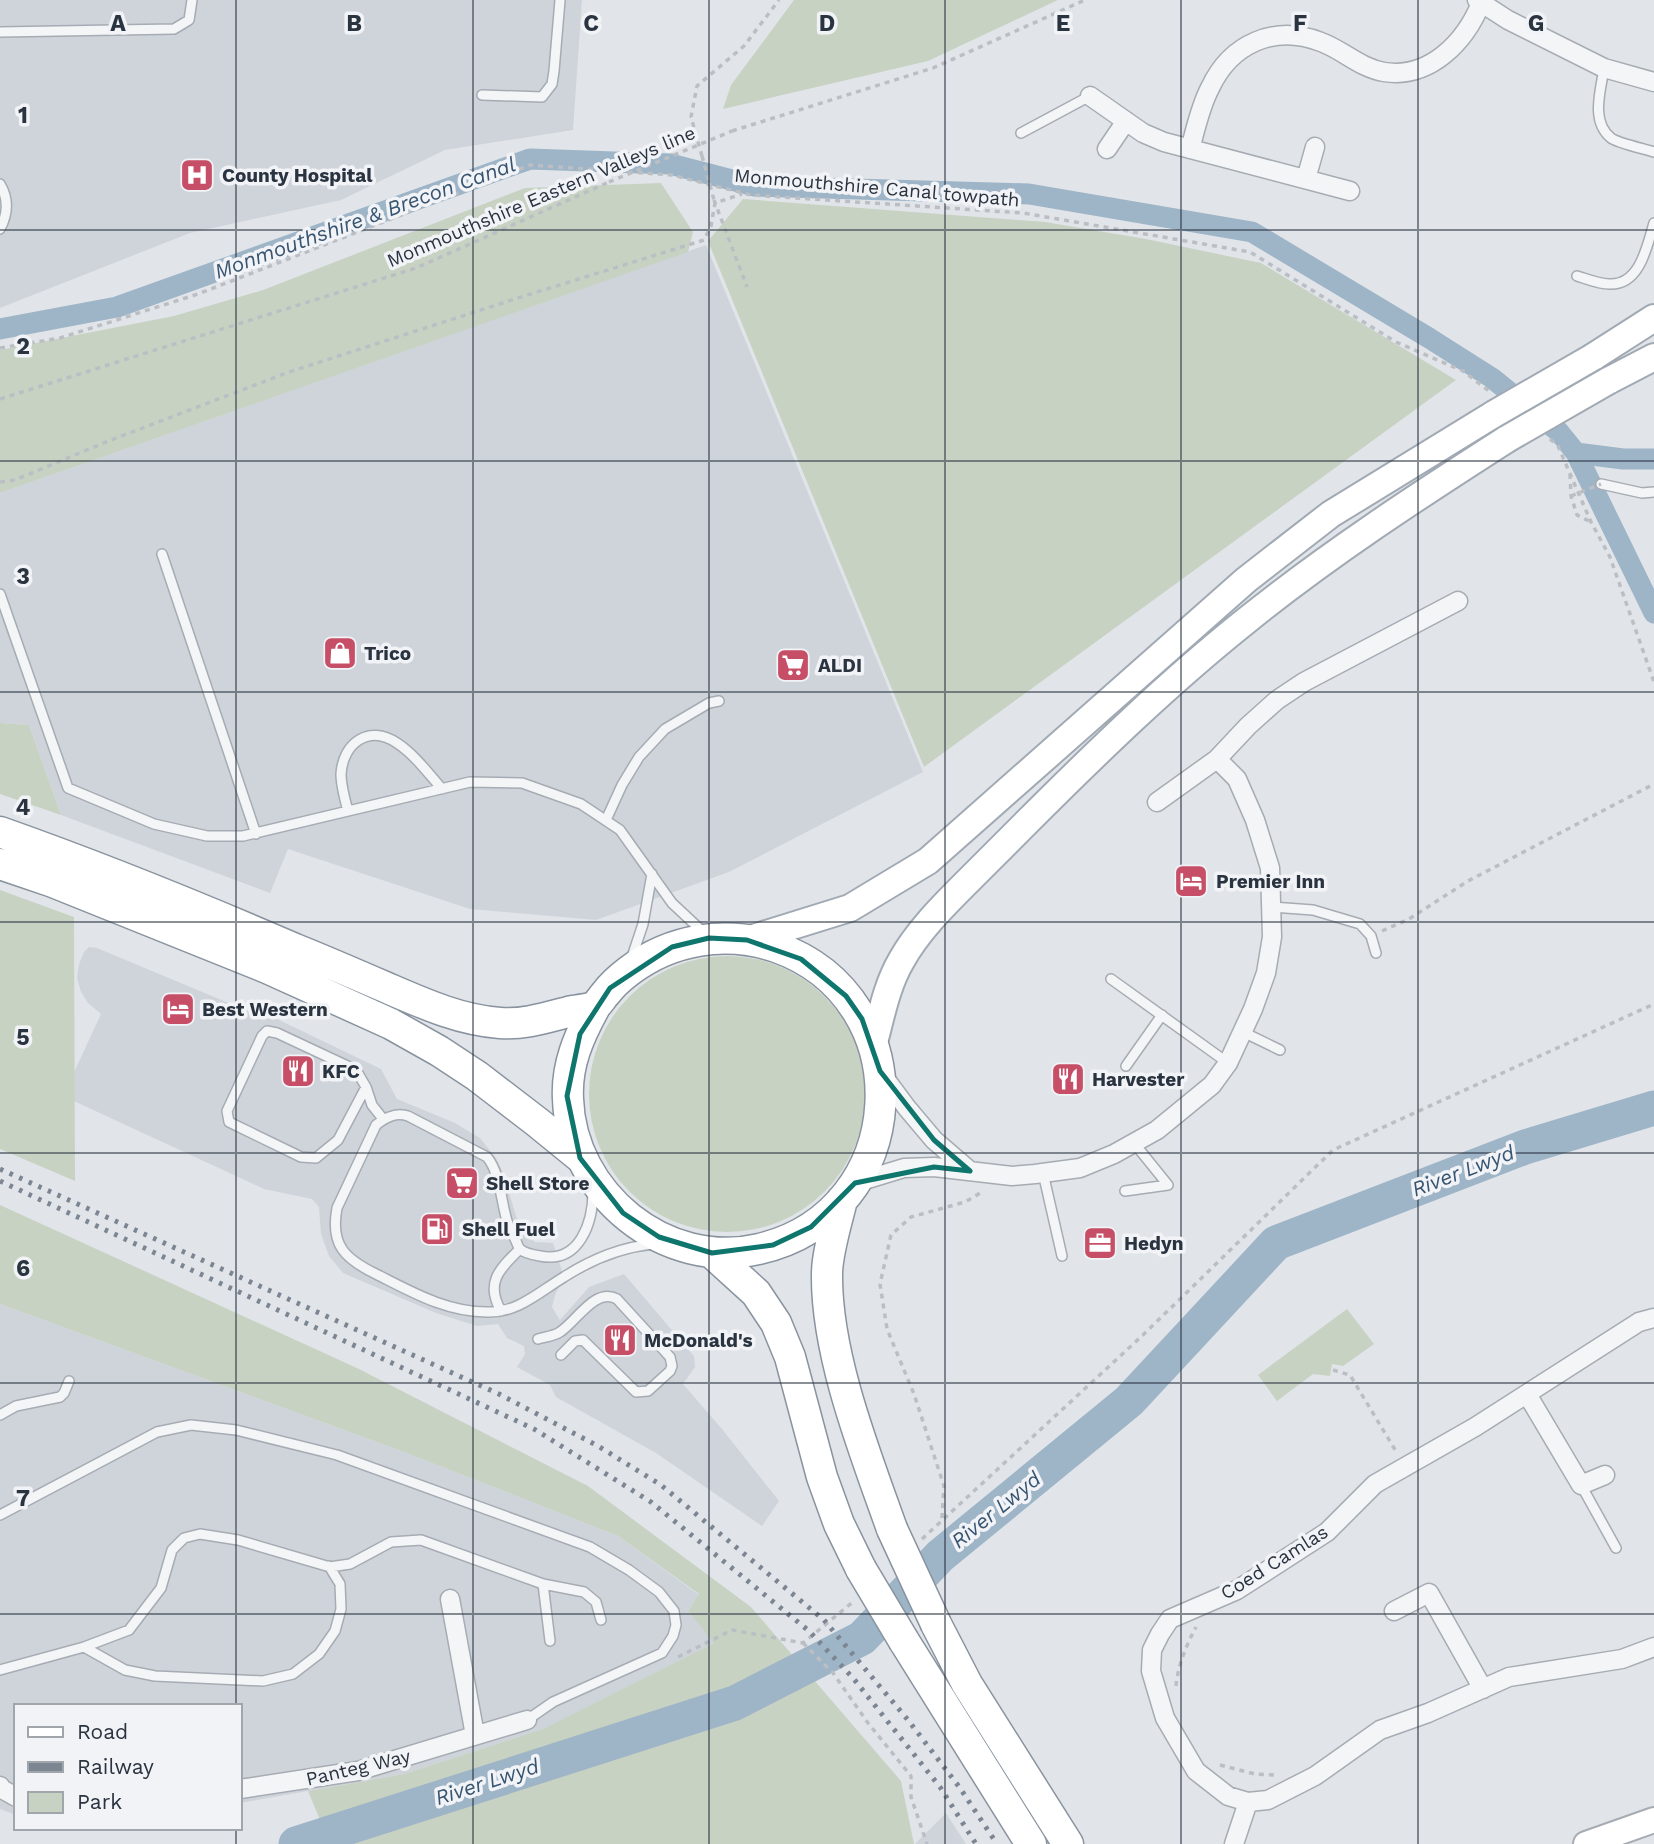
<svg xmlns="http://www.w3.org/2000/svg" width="1654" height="1844" viewBox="0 0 1654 1844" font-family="'Work Sans',sans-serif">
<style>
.built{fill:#cfd4db}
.green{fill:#c8d2c3}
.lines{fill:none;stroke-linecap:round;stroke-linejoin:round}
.canal{stroke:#9eb4c7;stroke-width:21}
.river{stroke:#9eb4c7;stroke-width:35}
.lane-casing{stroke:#a6acb3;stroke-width:12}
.street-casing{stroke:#a6acb3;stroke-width:21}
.secondary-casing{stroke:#a6acb3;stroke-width:28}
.primary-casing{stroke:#a1aab4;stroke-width:30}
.highway-casing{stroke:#89939f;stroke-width:33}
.path{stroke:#bbbfc4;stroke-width:3.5;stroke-dasharray:5 5;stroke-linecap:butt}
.lane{stroke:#f4f5f7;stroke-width:9}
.street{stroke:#f4f5f7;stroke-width:18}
.secondary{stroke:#fff;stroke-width:24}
.primary{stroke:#fff;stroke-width:26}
.highway{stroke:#fff;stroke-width:30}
.rail{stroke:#7c8592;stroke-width:5;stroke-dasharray:3.5 7;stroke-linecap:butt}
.primary-bridge-casing{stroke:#a1aab4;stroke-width:30;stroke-linecap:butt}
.highway-bridge-casing{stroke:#89939f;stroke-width:33;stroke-linecap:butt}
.path-bridge{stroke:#bbbfc4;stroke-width:3.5;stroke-dasharray:5 5;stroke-linecap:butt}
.primary-bridge{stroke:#fff;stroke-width:26}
.highway-bridge{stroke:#fff;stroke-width:30}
.marked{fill:none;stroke:#0f766e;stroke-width:5;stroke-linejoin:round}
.grid{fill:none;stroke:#2a3340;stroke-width:2;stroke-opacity:0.55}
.labels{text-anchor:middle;stroke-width:7;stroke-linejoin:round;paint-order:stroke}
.poi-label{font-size:19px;font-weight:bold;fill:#2a3340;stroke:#f1f3f6;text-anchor:start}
.street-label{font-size:19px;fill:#2a3340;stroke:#f1f3f6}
.water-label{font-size:21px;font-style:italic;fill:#375471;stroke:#f1f3f6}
.grid-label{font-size:23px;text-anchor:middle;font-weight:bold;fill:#2a3340;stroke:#f1f3f6;stroke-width:7;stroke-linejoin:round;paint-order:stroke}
</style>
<rect width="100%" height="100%" fill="#e1e5e9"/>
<path class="built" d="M 0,0 L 582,0 L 573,130 L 445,150 L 341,200 L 190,233 L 0,308 Z
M 706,245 L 923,772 L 729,872 L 596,920 L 470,909 L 288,849 L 270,893 L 61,815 L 29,725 L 0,723 L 0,493 Z
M 89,947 L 97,948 L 231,1004 L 263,1016 L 277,1019 L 381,1069 L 397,1099 L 455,1123 L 480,1138 L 496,1158 L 504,1175 L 516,1216 L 524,1233 L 535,1242 L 553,1243 L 564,1277 L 555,1295 L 552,1307 L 560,1320 L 589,1287 L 624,1274 L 694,1356 L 695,1367 L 683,1384 L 722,1429 L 779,1501 L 762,1526 L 656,1453 L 556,1397 L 550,1385 L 517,1367 L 525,1354 L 524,1346 L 507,1338 L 498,1324 L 477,1326 L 436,1313 L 343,1273 L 329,1256 L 321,1234 L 319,1207 L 312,1199 L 264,1189 L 63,1096 L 101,1014 L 88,1003 L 81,992 L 77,978 L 79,964 L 84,952 Z
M 0,1304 L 404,1452 L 618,1536 L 699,1595 L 688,1611 L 715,1643 L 544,1729 L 404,1774 L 240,1803 L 240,1706 L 16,1706 L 16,1815 L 0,1809 Z
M 946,1813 L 966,1844 L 915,1844 Z"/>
<path class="green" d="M 794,0 L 1058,0 L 928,61 L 723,109 L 731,85 Z
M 661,183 L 693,232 L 688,252 L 0,493 L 0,350 L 174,316 L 263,290 L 525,188 Z
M 743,199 L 1045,222 L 1146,239 L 1261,263 L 1456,380 L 924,767 L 708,241 Z
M 0,723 L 29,725 L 61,815 L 0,794 Z
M 0,890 L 74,917 L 75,1181 L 0,1149 Z
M589 1094a138 138 0 1 1 276 0a138 138 0 1 1-276 0Z
M 0,1205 L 357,1368 L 588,1486 L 751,1607 L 901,1781 L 914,1844 L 330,1844 L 308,1791 L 404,1774 L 543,1729 L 714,1643 L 688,1611 L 699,1594 L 618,1536 L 404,1452 L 0,1304 Z
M 1347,1309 L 1374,1344 L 1343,1366 L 1332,1364 L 1330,1376 L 1313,1374 L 1277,1401 L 1258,1375 Z"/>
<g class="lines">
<path class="canal" d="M 0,329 L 117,307 L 530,159 L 670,164 L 755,186 L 1029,194 L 1252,232 L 1429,338 L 1492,378 L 1559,432 L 1576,453 L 1654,613
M 1576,453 L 1623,459 L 1654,459"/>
<path class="river" d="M 296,1844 L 735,1703 L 862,1638 L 940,1556 L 1129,1401 L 1276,1243 L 1525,1147 L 1654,1108"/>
<g class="lane-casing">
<path id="lane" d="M 0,32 L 174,29 L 189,20 L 192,0
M 1604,68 C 1601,90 1590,121 1611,138 C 1617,143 1645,149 1654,152
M 482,95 L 542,97 L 552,84 L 554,71 L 560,0
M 1021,133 L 1090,96
M 0,184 C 9,199 8,214 0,229
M 1577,276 C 1587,279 1599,284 1609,284 C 1640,286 1647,246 1654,223
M 1601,484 L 1642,493 L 1654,492
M 162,554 L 256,834
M 0,594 L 68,788 L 154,824 L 207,836 L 243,836 L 470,782 L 522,783 L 581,804 L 620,830 L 672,903 L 703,932
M 348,811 C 345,800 341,786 341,774 C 343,743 369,724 397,743 C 415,755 428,773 442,789
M 606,820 L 622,785 L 639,757 L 665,729 L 709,703 L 719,701
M 1272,907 L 1313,910 L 1360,924 L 1371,936 L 1376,953
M 631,960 L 643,924 L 652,874
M 1111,979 L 1228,1063
M 1243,1032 L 1280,1050
M 1126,1066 L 1162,1015
M 366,1087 L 338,1140 L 316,1158 L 301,1157 L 229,1122 L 227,1111 L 262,1036 L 267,1031 L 277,1033 L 356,1070 L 366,1087 L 372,1105 L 383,1119
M 1134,1143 L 1168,1185
M 1043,1173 L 1062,1256
M 593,1191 C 593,1222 580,1264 540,1256 C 534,1255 524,1253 520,1249 C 517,1246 517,1242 515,1239 C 513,1234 510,1229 508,1224 C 501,1204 501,1174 487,1157 L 408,1116 C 396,1112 386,1117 376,1125 L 337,1208 C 330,1245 345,1259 376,1274 C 412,1292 446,1312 487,1312 C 518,1313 539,1292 564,1277 C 592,1259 621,1247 654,1244
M 1125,1191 L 1168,1185
M 501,1311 C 485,1283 499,1269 520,1249
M 538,1339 C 545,1337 554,1336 560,1332 C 577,1321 595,1287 617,1299 L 670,1357 L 672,1366 L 670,1371 L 648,1391 L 636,1392 L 583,1340 L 575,1341 L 561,1355
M 0,1415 L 16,1406 L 60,1397 L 64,1393 L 69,1381
M 1581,1485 L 1616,1548
M 0,1515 L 157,1432 L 191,1425 L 236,1430 L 337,1455 L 590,1547 L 629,1570 L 659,1592 L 674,1611 L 676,1625 L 673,1636 L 662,1653 L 553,1702 L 527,1720
M 543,1584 L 550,1641
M 84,1647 L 125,1670 L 155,1676 L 263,1681 L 293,1674 L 319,1654 L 335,1631 L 341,1609 L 340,1584 L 329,1566
M 0,1670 L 84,1647 L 129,1630 L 161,1588 L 172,1550 L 184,1538 L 200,1534 L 238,1540 L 330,1567 L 350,1564 L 391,1542 L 421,1540 L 543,1584 L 584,1592 L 596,1602 L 601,1620"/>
</g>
<g class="street-casing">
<path id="street" d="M 1477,0 L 1508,20 L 1604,68 L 1654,82
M 1090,96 L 1143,133 L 1164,142 L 1350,191
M 1107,149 L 1126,121
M 1190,149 C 1196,128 1200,107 1210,88 C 1231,43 1275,24 1321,42 C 1343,50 1360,68 1384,72 C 1430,79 1465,42 1481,3
M 1306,179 L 1315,147
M 1157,802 L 1217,759 L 1248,726 L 1277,700 L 1304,682 L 1458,601
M 881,1073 L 907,1108 L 934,1140 L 970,1171
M 855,1183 L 904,1168 L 934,1167 L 1012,1176 L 1035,1174 L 1080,1168 L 1114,1154 L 1157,1130 L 1212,1085 L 1228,1063 L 1253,1009 L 1266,973 L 1272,937 L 1270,868 L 1255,820 L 1237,779 L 1217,759
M 1654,1318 L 1639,1322 L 1475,1427 L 1375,1484 L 1327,1532 L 1237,1590 L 1170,1619 L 1160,1634 L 1152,1650 L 1151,1671 L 1165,1718 L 1196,1771 L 1228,1796 L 1248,1802 L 1268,1800 L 1315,1776 L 1380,1730 L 1428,1713 L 1509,1677 L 1622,1659 L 1654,1647
M 1527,1394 L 1581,1485 L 1605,1475
M 450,1599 L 475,1735
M 1394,1611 L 1429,1593 L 1483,1689
M 0,1786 L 2,1789 L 16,1797
M 240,1789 L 358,1771 L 527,1720
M 1234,1844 L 1248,1802"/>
</g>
<g class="secondary-casing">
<path id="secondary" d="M 1586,1844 L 1654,1820"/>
</g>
<g class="primary-casing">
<path id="primary" d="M 1593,357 L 1654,318
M 1608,381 L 1654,357
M 747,940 L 850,908 L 928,861 L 1246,580 L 1331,514 L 1494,414
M 873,1046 C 881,1017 886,987 901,961 C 917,932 942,907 965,884 C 985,864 1005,844 1025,824 C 1096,753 1168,683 1247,620 C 1329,554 1418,496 1507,439"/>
</g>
<g class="highway-casing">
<path id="highway" d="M 0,832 C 99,867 198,907 295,949 C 325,961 355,974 385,987 C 422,1003 459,1020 500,1023 C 525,1025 548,1017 572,1011 C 579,1010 590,1009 595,1006 C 600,1002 602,997 606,993 C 612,985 621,977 629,971 C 671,939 726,930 776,947 C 924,999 912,1214 759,1249 C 665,1271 571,1194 568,1099 C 566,1065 579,1036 595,1007
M 0,864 L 53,882 L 267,968 L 391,1024 L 439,1051 L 477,1076 L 537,1122 L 580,1157
M 842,1200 C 837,1221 827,1253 827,1274 C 826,1355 865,1453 892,1529
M 712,1253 L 756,1293 L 776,1323 L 790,1357 L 822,1477 L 839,1524 L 861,1569
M 936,1624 L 967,1684 L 1068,1844
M 904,1641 L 1031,1844"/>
</g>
<path class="path" d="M 732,131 L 933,68 L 1085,0
M 702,156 L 691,117 L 697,86 L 744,46 L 779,0
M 714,200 L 747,287
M 0,348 L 60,338 L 198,294 L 530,165 L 672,175 L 751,195 L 1023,213 L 1250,252 L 1396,342 L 1463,371 L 1489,391
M 0,399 L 416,268 L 609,182
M 1550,439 L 1558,446 L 1591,522 L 1610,557 L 1654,682
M 1570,474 L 1571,496 L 1577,515 L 1589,521
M 0,482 L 15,480 L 106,442 L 289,372 L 518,298 L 704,240 L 711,226 L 715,203 L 742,194
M 1382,931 L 1409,919 L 1468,881 L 1654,784
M 1333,1370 L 1350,1375 L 1397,1453
M 942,1518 L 944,1486 L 914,1394 L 887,1329 L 880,1284 L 891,1235 L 911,1217 L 965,1202 L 982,1192
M 922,1539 L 1143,1335 L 1333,1150 L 1654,1004
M 803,1643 L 833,1673 L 868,1723 L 911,1776 L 911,1797 L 927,1844
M 678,1657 L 732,1630 L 803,1643 L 854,1601
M 1176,1686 C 1178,1665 1186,1646 1196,1627
M 1220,1765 L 1255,1774 L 1274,1775"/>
<use href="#lane" class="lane"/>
<use href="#street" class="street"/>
<use href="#secondary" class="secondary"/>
<use href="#primary" class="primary"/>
<use href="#highway" class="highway"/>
<path class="rail" d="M 0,1169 L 499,1394 L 598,1446 L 661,1485 L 824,1620 L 908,1720 L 960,1788 L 997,1844
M 0,1181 L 534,1429 L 651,1502 L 809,1631 L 853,1678 L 940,1787 L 976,1844"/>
<g class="primary-bridge-casing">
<path id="primary-bridge" d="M 1494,414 L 1593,357
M 1507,439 L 1608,381"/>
</g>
<g class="highway-bridge-casing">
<path id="highway-bridge" d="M 892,1529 L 936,1624
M 861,1569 L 904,1641"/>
</g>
<path class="path-bridge" d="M 702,156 L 714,200
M 609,182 L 732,131
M 1571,496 L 1601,484"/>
<use href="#primary-bridge" class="primary-bridge"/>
<use href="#highway-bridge" class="highway-bridge"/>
</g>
<path class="marked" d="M 709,938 L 747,940 L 801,959 L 846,996 L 862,1019 L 880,1071 L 934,1140 L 970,1171 L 934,1167 L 855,1183 L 811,1227 L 773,1245 L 712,1253 L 659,1237 L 623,1213 L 580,1158 L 567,1096 L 580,1034 L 610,988 L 672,947 Z"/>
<path class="grid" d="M 236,0 L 236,1706M 473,0 L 473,1844M 709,0 L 709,1844M 945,0 L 945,1844M 1181,0 L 1181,1844M 1418,0 L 1418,1844M 0,230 L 1654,230M 0,461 L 1654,461M 0,692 L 1654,692M 0,922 L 1654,922M 0,1153 L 1654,1153M 0,1383 L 1654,1383M 0,1614 L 1654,1614M 236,1828 L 236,1844"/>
<defs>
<g id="hospital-square" transform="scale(1.75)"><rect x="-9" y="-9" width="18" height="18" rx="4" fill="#c64e67" stroke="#f1f3f6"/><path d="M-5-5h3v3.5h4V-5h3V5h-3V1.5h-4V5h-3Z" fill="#fff"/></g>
<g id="shop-square" transform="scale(1.75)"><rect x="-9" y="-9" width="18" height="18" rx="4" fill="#c64e67" stroke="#f1f3f6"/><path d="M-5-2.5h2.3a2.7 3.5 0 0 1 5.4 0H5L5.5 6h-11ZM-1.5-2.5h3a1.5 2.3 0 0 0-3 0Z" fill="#fff"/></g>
<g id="supermarket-square" transform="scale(1.75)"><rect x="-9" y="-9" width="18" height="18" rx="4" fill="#c64e67" stroke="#f1f3f6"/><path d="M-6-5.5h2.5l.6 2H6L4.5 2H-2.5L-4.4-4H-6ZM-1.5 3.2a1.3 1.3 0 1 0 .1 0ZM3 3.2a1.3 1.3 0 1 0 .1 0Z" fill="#fff"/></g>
<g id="hotel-square" transform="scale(1.75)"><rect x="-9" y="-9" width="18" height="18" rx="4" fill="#c64e67" stroke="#f1f3f6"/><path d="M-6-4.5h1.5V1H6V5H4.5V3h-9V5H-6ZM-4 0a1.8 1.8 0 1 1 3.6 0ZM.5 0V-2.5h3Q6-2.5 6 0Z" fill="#fff"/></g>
<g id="restaurant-square" transform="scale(1.75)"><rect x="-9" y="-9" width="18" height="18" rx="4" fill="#c64e67" stroke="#f1f3f6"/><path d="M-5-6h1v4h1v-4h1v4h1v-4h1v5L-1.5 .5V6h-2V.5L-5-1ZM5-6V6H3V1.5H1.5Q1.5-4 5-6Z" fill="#fff"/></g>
<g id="fuel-square" transform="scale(1.75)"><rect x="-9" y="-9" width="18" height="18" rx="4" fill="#c64e67" stroke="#f1f3f6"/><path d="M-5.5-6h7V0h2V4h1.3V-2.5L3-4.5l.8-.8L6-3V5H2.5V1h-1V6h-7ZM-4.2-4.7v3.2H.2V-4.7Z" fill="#fff"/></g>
<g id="office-square" transform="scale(1.75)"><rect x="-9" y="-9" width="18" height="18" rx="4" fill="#c64e67" stroke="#f1f3f6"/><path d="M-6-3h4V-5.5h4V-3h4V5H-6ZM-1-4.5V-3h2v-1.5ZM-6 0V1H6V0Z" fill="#fff"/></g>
</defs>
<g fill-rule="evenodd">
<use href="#hospital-square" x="197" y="175"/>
<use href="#shop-square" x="340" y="653"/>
<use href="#supermarket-square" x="793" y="665"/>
<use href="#hotel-square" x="1191" y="881"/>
<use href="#hotel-square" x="178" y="1009"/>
<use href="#restaurant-square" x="298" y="1071"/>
<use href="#restaurant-square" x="1068" y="1079"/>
<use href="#supermarket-square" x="462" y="1183"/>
<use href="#fuel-square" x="437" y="1229"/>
<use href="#office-square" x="1100" y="1243"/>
<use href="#restaurant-square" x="620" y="1340"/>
</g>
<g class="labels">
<g class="poi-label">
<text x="222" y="182">County Hospital</text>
<text x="364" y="660">Trico</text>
<text x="818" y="672">ALDI</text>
<text x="1216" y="888">Premier Inn</text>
<text x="202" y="1016">Best Western</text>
<text x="322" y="1078">KFC</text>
<text x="1092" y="1086">Harvester</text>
<text x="486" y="1190">Shell Store</text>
<text x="462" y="1236">Shell Fuel</text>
<text x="1124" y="1250">Hedyn</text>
<text x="644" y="1347">McDonald's</text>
</g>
<g class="street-label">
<text transform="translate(877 187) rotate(5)" y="7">Monmouthshire Canal towpath</text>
<text transform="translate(541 196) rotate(-23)" y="7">Monmouthshire Eastern Valleys line</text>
<text transform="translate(1274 1562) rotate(-32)" y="7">Coed Camlas</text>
<text transform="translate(358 1767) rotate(-13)" y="7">Panteg Way</text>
</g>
<g class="water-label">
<text transform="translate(365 218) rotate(-20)" y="7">Monmouthshire &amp; Brecon Canal</text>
<text transform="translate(1463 1171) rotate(-21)" y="7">River Lwyd</text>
<text transform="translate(996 1510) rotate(-39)" y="7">River Lwyd</text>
<text transform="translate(487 1782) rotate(-18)" y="7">River Lwyd</text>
</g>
</g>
<g class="grid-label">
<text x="118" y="31">A</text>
<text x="354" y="31">B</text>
<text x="591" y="31">C</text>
<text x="827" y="31">D</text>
<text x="1063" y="31">E</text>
<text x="1300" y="31">F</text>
<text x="1536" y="31">G</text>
<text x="23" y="123">1</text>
<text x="23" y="354">2</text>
<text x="23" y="584">3</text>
<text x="23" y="815">4</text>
<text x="23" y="1045">5</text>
<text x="23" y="1276">6</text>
<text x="23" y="1506">7</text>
</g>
<rect x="14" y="1704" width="228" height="126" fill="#f1f3f6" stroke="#a1a6ad" stroke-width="2"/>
<rect x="28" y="1727" width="35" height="10" fill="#ffffff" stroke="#a1a6ad" stroke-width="2"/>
<text x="77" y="1739" font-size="21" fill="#2a3340">Road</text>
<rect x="28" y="1762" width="35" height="10" fill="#7c8592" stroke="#a1a6ad" stroke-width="2"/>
<text x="77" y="1774" font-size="21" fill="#2a3340">Railway</text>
<rect x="28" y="1792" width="35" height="21" fill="#c8d2c3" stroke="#a1a6ad" stroke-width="2"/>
<text x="77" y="1809" font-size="21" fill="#2a3340">Park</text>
</svg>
